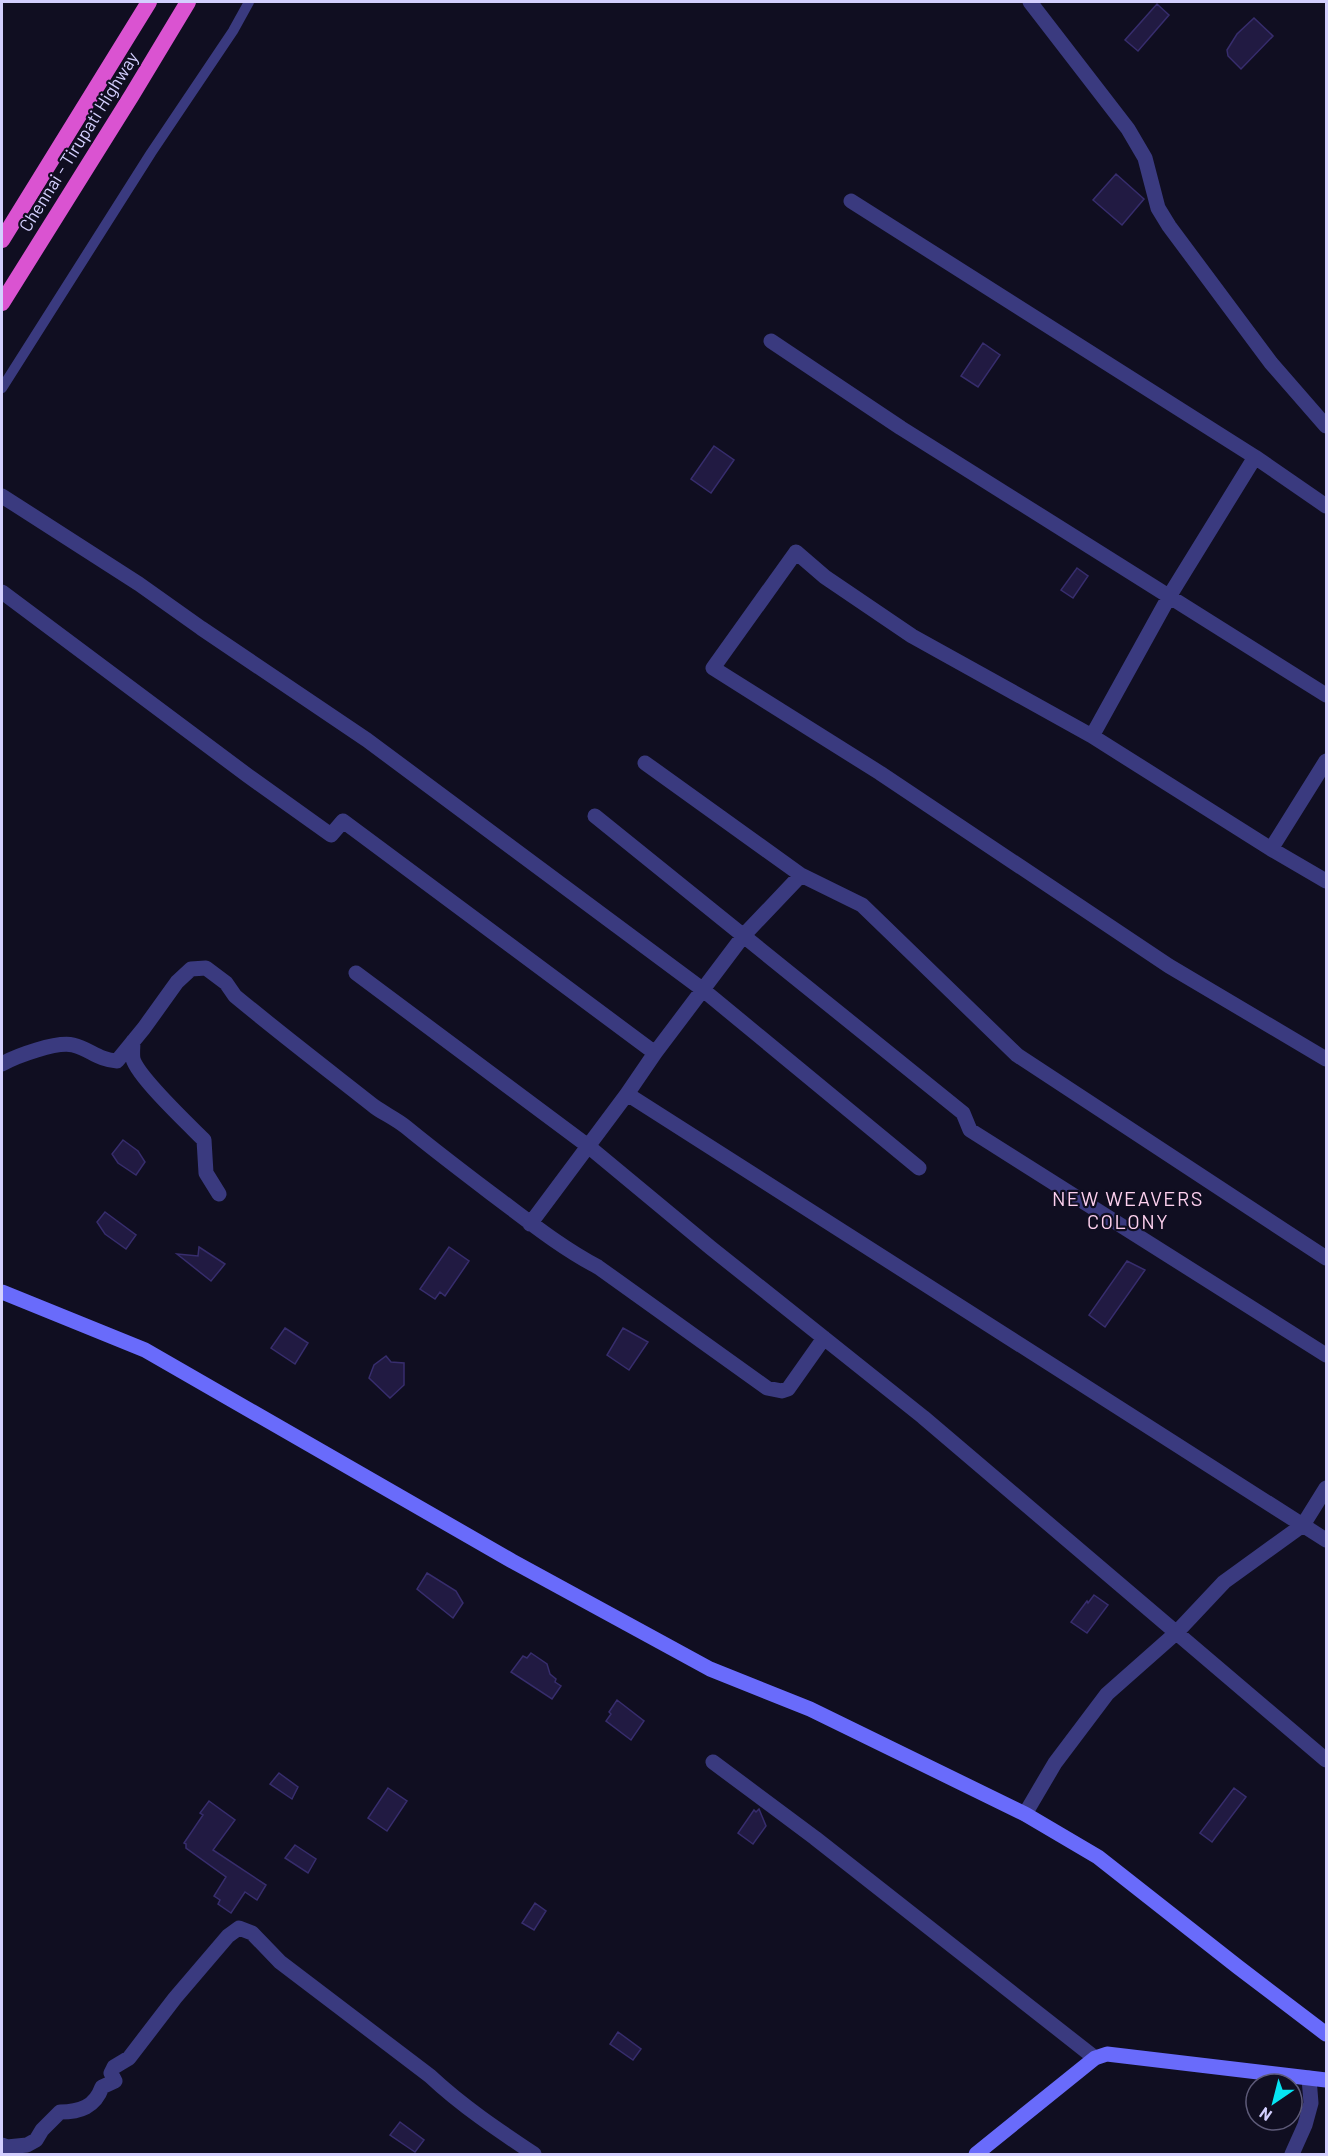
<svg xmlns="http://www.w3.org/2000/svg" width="1328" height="2156" viewBox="0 0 1328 2156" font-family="Barlow,sans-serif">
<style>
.building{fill:#211a42;stroke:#372d6d;stroke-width:1.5}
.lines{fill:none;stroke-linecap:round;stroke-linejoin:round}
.service{stroke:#3a3a7f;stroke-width:10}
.minor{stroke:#3a3a7f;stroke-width:15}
.secondary{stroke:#696bfb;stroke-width:15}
.trunk{stroke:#da53d1;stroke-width:16}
.labels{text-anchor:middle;stroke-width:4.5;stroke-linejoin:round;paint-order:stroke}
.street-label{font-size:18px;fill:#d3cffe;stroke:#100e21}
.neighbourhood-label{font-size:20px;letter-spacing:1.5px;fill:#fed1ef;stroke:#100e21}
</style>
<rect width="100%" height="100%" fill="#100e21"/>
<path class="building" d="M 1157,4 L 1169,15 L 1138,51 L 1125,40 Z
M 1254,18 L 1273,36 L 1241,69 L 1228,56 L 1227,50 L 1237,34 Z
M 1116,174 L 1144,199 L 1122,225 L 1093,200 Z
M 983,343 L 1000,355 L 978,387 L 961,376 Z
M 714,446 L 734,460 L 711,493 L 691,479 Z
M 1077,568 L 1088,576 L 1073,598 L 1061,590 Z
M 123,1140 L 138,1151 L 145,1162 L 136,1175 L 118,1163 L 112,1154 Z
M 105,1212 L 136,1235 L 126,1249 L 105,1234 L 97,1222 Z
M 199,1247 L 225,1264 L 211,1281 L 177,1254 L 198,1256 Z
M 449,1247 L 469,1261 L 445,1296 L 440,1292 L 435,1299 L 420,1289 Z
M 1127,1261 L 1145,1270 L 1105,1327 L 1089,1315 Z
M 285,1328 L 308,1343 L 295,1364 L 271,1348 Z
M 623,1328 L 648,1342 L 629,1370 L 607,1355 Z
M 386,1356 L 391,1362 L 404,1363 L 404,1385 L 390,1398 L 369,1378 L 374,1365 Z
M 427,1573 L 456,1591 L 463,1603 L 453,1618 L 417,1589 Z
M 1094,1595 L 1108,1605 L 1087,1633 L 1071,1622 L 1087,1601 L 1088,1603 Z
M 531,1653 L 547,1664 L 550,1674 L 556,1679 L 555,1682 L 561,1686 L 552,1699 L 511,1672 L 523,1656 L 527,1658 Z
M 617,1700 L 644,1721 L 631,1740 L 606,1721 L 611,1714 L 609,1712 Z
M 279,1773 L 298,1787 L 292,1799 L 270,1784 Z
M 388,1788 L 407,1801 L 387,1831 L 368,1818 Z
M 1234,1788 L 1246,1797 L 1212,1842 L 1200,1833 Z
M 209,1801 L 235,1820 L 213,1850 L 266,1885 L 257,1900 L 245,1892 L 231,1913 L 218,1904 L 220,1900 L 214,1896 L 226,1877 L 186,1848 L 186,1844 L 184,1843 L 203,1815 L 200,1813 Z
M 759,1809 L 766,1826 L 753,1844 L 738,1833 L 754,1810 L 756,1812 Z
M 295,1845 L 316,1859 L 308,1873 L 285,1858 Z
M 535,1903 L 546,1911 L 534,1930 L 522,1923 Z
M 618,2032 L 641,2049 L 633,2060 L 610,2044 Z
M 400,2122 L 424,2140 L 415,2152 L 390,2135 Z"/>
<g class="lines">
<path class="service" d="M 2,388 L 151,153 L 233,31 L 249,2"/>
<path class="minor" d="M 1030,2 L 1128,129 L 1145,158 L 1158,208 L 1169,226 L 1271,363 L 1326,426
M 851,201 L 1255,457 L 1326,506
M 771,341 L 901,428 L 1326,695
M 2,496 L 139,584 L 201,628 L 367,740 L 702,989 L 919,1168
M 2,592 L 247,775 L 331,835 L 343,821 L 655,1053
M 1092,736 L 1170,595 L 1255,457
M 645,763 L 801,875 L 862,905 L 1017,1055 L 1326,1258
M 595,816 L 963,1113 L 970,1130 L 1326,1355
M 1271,849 L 1326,761
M 1326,881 L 1271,849 L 1092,736 L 912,636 L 825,577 L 796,552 L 713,668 L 880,773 L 1169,966 L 1326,1059
M 356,973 L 588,1146 L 711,1248 L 923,1417 L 1326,1760
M 133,1041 C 133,1046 132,1054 133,1059 C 138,1077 189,1125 204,1140 L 206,1173 L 219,1194
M 2,1064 C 16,1056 57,1041 73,1045 C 90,1049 98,1060 117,1061 L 144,1028 L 177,982 L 191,969 L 206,968 L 226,983 L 235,996 C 281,1034 328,1070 375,1107 C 385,1114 396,1119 406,1127 C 434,1150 463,1172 492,1194 C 527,1220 560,1247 598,1267 L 767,1388 L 782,1391 L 788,1389 L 824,1338
M 627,1094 L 1326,1540
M 530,1224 L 627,1094 L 655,1053 L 744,935 L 801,875
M 713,1762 L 815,1838 L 1095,2058
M 1025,1814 L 1055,1763 L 1107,1694 L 1176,1633 L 1224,1582 L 1303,1525 L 1326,1488
M 2,2145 L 7,2147 L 27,2145 L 36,2140 L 42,2130 L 60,2112 C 80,2112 95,2107 102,2087 L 115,2081 L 111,2073 L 114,2067 L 129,2058 L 175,1998 L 228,1936 L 239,1928 L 252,1933 L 280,1962 L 430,2076 C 462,2106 498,2130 534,2154
M 1292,2154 L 1305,2125 L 1311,2103 L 1309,2078"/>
<path class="secondary" d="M 2,1292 L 145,1350 L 512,1561 L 710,1669 L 810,1709 L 1025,1814 L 1098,1857 L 1238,1967 L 1326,2034
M 976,2154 L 1095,2058 L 1107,2054 L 1326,2080"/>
<path class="trunk" d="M 2,240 L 149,2
M 2,303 L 132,95 L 188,2"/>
</g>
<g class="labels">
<g class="street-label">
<text transform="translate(79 142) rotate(-58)" y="6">Chennai - Tirupati Highway</text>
</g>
<g class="neighbourhood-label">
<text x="1128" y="1206">NEW WEAVERS<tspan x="1128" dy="23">COLONY</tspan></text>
</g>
</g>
<rect width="1328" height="2156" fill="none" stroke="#d3cffe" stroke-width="6"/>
<g transform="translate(1274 2102) rotate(215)"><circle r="28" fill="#100e21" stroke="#5e5b79" stroke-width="1.5"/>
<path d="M0-4.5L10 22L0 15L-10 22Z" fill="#06e5f3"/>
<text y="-9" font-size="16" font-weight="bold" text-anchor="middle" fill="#d3cffe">N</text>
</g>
</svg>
